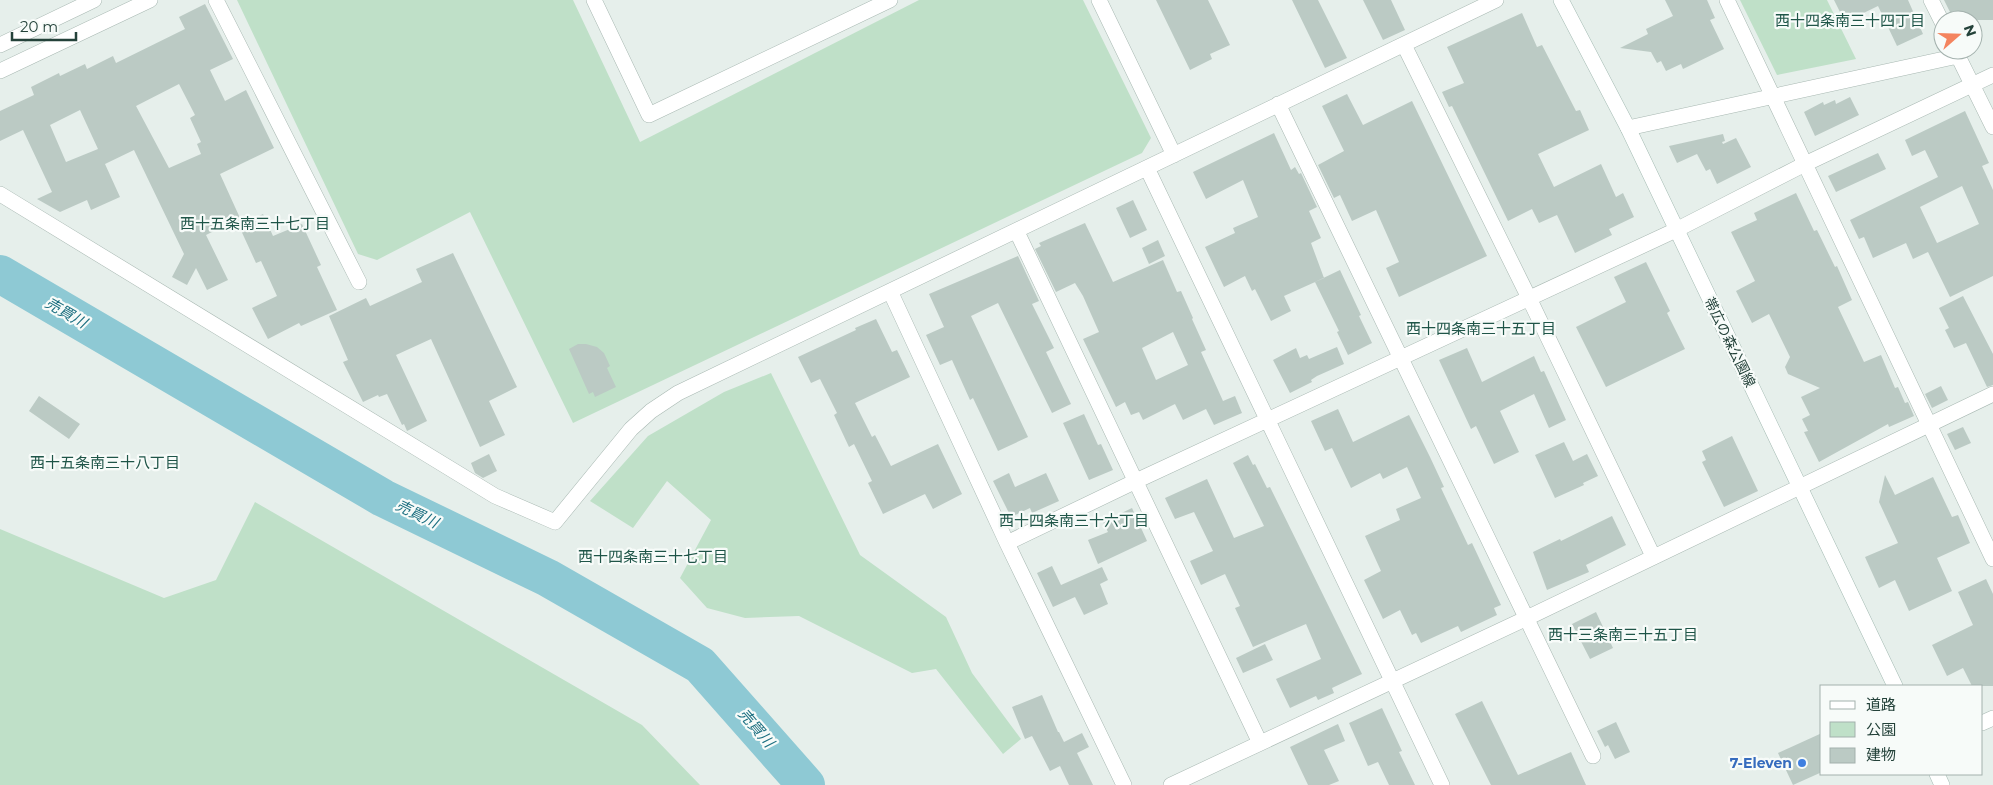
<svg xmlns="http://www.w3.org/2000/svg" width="1993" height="785" viewBox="0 0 1993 785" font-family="Montserrat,'Noto Sans JP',sans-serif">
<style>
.green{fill:#bfe0c8}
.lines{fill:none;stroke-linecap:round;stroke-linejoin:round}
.river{stroke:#8ec9d4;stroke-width:38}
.building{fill:#bbcac4;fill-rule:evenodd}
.minor-casing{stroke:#a8b8b2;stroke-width:16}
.tertiary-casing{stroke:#a8b8b2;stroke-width:16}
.secondary-casing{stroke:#a4bbb3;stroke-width:16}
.minor{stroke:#fff;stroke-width:15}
.tertiary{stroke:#fff;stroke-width:15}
.secondary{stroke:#fff;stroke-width:15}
.shop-dot{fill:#3f7fe0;stroke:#f7fbf9;stroke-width:2}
.labels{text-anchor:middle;stroke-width:4.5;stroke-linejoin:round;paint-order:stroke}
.street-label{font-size:14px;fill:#24423a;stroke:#f7fbf9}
.shop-label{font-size:14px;font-weight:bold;fill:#366cbe;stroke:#f7fbf9;text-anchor:end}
.neighbourhood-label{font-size:15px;fill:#1f5548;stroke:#f7fbf9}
.water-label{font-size:15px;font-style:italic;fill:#1c6f80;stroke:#f7fbf9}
</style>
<rect width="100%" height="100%" fill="#e6efeb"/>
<path class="green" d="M 237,0 L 573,0 L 640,142 L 919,0 L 1083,0 L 1151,138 L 1142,153 L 573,423 L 470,212 L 377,260 L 358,254 Z
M 1740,0 L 1827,0 L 1856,59 L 1777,75 Z
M 771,373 L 860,555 L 946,617 L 972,673 L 1021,739 L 1003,754 L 936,669 L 912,673 L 799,616 L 745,618 L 707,608 L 680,578 L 711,520 L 667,481 L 633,528 L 590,501 L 648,436 L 724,392 Z
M 255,502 L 642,725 L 700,785 L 0,785 L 0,529 L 164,598 L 216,580 Z"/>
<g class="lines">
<path class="river" d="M 0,274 L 383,498 L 548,578 L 700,665 L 806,785"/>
</g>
<path class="building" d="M 1156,0 L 1208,0 L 1230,45 L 1210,54 L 1212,59 L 1190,70 Z
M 1292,0 L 1318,0 L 1347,58 L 1325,68 Z
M 1363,0 L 1391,0 L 1405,30 L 1383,40 Z
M 1665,0 L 1707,0 L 1715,18 L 1710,20 L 1724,49 L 1683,69 L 1681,64 L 1666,71 L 1661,61 L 1657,63 L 1651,52 L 1620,48 L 1648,34 L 1646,29 L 1673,16 Z
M 1834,0 L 1908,0 L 1923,34 L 1897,46 L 1878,6 L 1845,22 Z
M 1944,0 L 1993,0 L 1993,20 L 1954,20 Z
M 205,4 L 233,59 L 210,70 L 225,101 L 246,90 L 274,148 L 220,174 L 240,218 L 206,235 L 228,280 L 207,290 L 196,268 L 187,285 L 172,277 L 184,254 L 134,150 L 105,164 L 120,197 L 91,210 L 87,200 L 60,212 L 37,199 L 52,192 L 23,130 L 0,141 L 0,111 L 34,95 L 31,87 L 59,73 L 60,76 L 85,64 L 87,69 L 113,56 L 116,63 L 185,29 L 179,17 ZM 179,84 L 195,115 L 190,118 L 201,142 L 197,144 L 201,154 L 169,168 L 136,106 ZM 80,110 L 98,149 L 66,162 L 50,125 Z
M 1522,13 L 1537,47 L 1542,45 L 1576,111 L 1580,110 L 1589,130 L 1538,154 L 1554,187 L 1601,164 L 1616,197 L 1623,193 L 1634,217 L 1609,229 L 1612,235 L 1575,253 L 1557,215 L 1539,223 L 1532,209 L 1508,221 L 1452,106 L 1449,107 L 1442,92 L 1464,83 L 1447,47 Z
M 1347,94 L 1363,125 L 1412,101 L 1487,256 L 1399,297 L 1386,268 L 1399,262 L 1376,210 L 1352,221 L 1340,195 L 1334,198 L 1318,165 L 1344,151 L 1322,106 Z
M 1850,97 L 1859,115 L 1815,136 L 1804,112 L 1823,102 L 1824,105 L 1835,100 L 1836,104 Z
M 1965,111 L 1989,163 L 1982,166 L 1993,190 L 1993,276 L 1950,297 L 1928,252 L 1913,259 L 1906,243 L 1873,258 L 1864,237 L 1859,239 L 1850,220 L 1938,177 L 1925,150 L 1912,156 L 1905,140 ZM 1962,186 L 1979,224 L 1937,243 L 1920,207 Z
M 1274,133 L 1291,170 L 1295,167 L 1299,174 L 1301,173 L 1317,207 L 1309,211 L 1321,238 L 1311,243 L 1324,278 L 1284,296 L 1291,311 L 1271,321 L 1255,289 L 1252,291 L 1245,276 L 1224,287 L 1205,247 L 1235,233 L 1233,228 L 1258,217 L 1243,180 L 1206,199 L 1193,172 Z
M 1723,134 L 1725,141 L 1722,142 L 1723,144 L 1736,138 L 1751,167 L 1717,184 L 1710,169 L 1706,171 L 1697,154 L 1677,163 L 1669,146 Z
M 1878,153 L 1886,169 L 1836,192 L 1828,176 Z
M 1796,193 L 1814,231 L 1817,230 L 1835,267 L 1837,266 L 1852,300 L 1838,307 L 1864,362 L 1881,355 L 1895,388 L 1898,387 L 1905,403 L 1908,402 L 1914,416 L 1889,427 L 1888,424 L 1819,462 L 1804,432 L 1808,431 L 1802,419 L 1810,415 L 1801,397 L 1820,388 L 1788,374 L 1785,367 L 1790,357 L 1769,314 L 1752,323 L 1736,291 L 1755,281 L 1731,232 L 1757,220 L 1754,213 Z
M 1133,200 L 1147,230 L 1130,238 L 1116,208 Z
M 263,214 L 273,236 L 302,224 L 321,265 L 317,267 L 337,310 L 301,326 L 299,323 L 268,339 L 252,308 L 277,296 L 261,261 L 256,263 L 239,226 Z
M 1085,223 L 1113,282 L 1163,260 L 1177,292 L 1181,291 L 1193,318 L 1192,319 L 1206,350 L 1201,352 L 1223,401 L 1235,396 L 1242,413 L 1214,425 L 1206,409 L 1183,420 L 1175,404 L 1143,420 L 1139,412 L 1131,415 L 1125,402 L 1116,407 L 1083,339 L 1099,332 L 1083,296 L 1075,283 L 1056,292 L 1035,249 L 1041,246 L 1039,243 ZM 1173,332 L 1188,365 L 1156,380 L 1142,348 Z
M 1158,240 L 1165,256 L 1149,264 L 1142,248 Z
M 453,253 L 517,387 L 489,401 L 505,435 L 480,447 L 431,339 L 396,355 L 427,421 L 407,431 L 404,424 L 402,425 L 387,394 L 379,397 L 378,395 L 363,402 L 343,362 L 348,360 L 329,316 L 366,298 L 370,306 L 422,282 L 416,269 Z
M 1018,256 L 1039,301 L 1032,304 L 1054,348 L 1046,352 L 1071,404 L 1052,413 L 998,303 L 971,316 L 1028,437 L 998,451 L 973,398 L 970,400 L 952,360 L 940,365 L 926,335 L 944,327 L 929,294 Z
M 1646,262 L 1670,311 L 1667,313 L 1685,349 L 1606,387 L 1576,327 L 1626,302 L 1614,277 Z
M 1340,270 L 1361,315 L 1359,316 L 1372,343 L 1348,355 L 1337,332 L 1339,331 L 1315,282 Z
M 1963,296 L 1993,354 L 1993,385 L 1987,387 L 1966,343 L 1954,348 L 1945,330 L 1949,328 L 1939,308 Z
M 876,319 L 892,352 L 897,350 L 910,377 L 855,403 L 872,437 L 875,435 L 891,466 L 938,444 L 962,494 L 933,509 L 925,494 L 883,514 L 868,483 L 872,481 L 854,444 L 849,447 L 834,415 L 837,413 L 820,379 L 811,383 L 798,357 L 856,330 L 855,328 Z
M 578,344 L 586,344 L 597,347 L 604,353 L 610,366 L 607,368 L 616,387 L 595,397 L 593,392 L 589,394 L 569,349 Z
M 1337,347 L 1344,364 L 1317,376 L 1311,380 L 1312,382 L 1290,393 L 1273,360 L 1296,348 L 1300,358 L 1307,355 L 1309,359 Z
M 1467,348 L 1482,382 L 1534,356 L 1541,372 L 1544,371 L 1566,420 L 1549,428 L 1534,394 L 1500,411 L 1519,452 L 1494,464 L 1476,426 L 1471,429 L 1439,360 Z
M 1941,386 L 1948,400 L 1932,408 L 1925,394 Z
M 39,396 L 80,424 L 69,439 L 29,411 Z
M 1338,409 L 1353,442 L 1409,415 L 1430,457 L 1444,487 L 1441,488 L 1468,545 L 1472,543 L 1501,605 L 1494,608 L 1497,615 L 1461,632 L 1458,626 L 1421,643 L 1416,633 L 1412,635 L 1400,610 L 1383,619 L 1364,580 L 1381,571 L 1365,536 L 1400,520 L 1396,509 L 1421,498 L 1407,467 L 1383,479 L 1380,473 L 1351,488 L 1332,448 L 1325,451 L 1311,421 Z
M 1084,414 L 1098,445 L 1101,444 L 1113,470 L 1089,480 L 1063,423 Z
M 1963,427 L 1971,443 L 1955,450 L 1947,434 Z
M 1732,436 L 1758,491 L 1724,507 L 1702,462 L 1706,460 L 1702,451 Z
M 1564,442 L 1573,461 L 1587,454 L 1598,476 L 1583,483 L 1584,485 L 1555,498 L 1535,455 Z
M 489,454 L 497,471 L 483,478 L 475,473 L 471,463 Z
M 1248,455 L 1253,465 L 1255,464 L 1267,488 L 1270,487 L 1362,674 L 1332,688 L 1334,693 L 1318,700 L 1316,696 L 1290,708 L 1276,679 L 1321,659 L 1306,624 L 1253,647 L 1235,608 L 1240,606 L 1225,574 L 1201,585 L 1190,561 L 1213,551 L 1194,512 L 1175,519 L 1165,498 L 1207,479 L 1234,538 L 1264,526 L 1233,463 Z
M 1009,473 L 1015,487 L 1046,473 L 1059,501 L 1032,513 L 1030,508 L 1011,517 L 993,481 Z
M 1885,475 L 1895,495 L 1933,477 L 1952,517 L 1958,515 L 1970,543 L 1937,558 L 1952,591 L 1909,611 L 1895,580 L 1879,588 L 1865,557 L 1898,543 L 1879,502 Z
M 1132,508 L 1147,541 L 1098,564 L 1088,540 L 1108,532 L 1103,522 Z
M 1612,516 L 1626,545 L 1586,565 L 1589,572 L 1547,590 L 1533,552 L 1560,539 L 1561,541 Z
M 1052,566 L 1061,585 L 1102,567 L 1108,580 L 1100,584 L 1108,604 L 1084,615 L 1075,597 L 1053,607 L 1037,573 Z
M 1986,579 L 1993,594 L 1993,686 L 1972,686 L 1963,668 L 1947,676 L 1932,645 L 1973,625 L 1958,592 Z
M 1596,612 L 1613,648 L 1590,659 L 1572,624 Z
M 1265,644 L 1273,660 L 1243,673 L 1236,658 Z
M 1042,695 L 1058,732 L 1059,732 L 1064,742 L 1082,733 L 1089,747 L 1077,753 L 1093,785 L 1069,785 L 1060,766 L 1050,771 L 1032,736 L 1025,739 L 1012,707 Z
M 1482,701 L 1518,775 L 1571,752 L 1586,785 L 1491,785 L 1455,714 Z
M 1382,708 L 1402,751 L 1399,752 L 1415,785 L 1389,785 L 1378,762 L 1368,766 L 1349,723 Z
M 1616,722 L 1630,752 L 1615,759 L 1608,745 L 1605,747 L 1597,731 Z
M 1338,724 L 1345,741 L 1324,750 L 1339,781 L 1329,785 L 1308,785 L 1290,747 Z
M 1822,733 L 1822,772 L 1793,785 L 1778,753 Z"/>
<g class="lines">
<g class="minor-casing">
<path id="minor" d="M 216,0 L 359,282
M 594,0 L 649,115 L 890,0
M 1099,0 L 1174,155
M 1727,0 L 1993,559
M 1931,0 L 1943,24
M 1404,45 L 1529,298 L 1653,556
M 1955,50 L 1993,127
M 1278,104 L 1593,756
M 1628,128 L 1958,56
M 1147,168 L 1442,785
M 0,194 L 495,496 L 555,522 L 631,429 L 651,411 L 678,393 L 1496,0
M 1017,232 L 1260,743
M 890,291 L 1007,543 L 1124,785
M 1007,543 L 1136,481 L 1676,230 L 1805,164 L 1993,75
M 1982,723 L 1993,718
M 1171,785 L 1527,618 L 1993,394"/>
</g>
<g class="tertiary-casing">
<path id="tertiary" d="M 0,45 L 94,0
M 0,71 L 150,0"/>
</g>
<g class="secondary-casing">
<path id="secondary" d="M 1561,0 L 1628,128 L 1895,686
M 1937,774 L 1942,785"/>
</g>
<use href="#minor" class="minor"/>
<use href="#tertiary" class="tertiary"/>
<use href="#secondary" class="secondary"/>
</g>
<circle class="shop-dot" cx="1802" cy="763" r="5"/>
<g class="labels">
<g class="street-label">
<text transform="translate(1730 342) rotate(64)" y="5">帯広の森公園線</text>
</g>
<g class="shop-label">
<text x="1792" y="768">7-Eleven</text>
</g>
<g class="neighbourhood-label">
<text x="1850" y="26">西十四条南三十四丁目</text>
<text x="255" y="229">西十五条南三十七丁目</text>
<text x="1481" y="334">西十四条南三十五丁目</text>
<text x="105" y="468">西十五条南三十八丁目</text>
<text x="1074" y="526">西十四条南三十六丁目</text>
<text x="653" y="562">西十四条南三十七丁目</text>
<text x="1623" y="640">西十三条南三十五丁目</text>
</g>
<g class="water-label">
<text transform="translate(66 313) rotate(30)" y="5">売買川</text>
<text transform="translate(417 514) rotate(26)" y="5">売買川</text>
<text transform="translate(756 728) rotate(49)" y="5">売買川</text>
</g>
</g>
<rect x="1820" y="685" width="162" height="90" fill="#f7fbf9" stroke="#a3b1ad"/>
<rect x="1830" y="701" width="25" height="8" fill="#ffffff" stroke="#a3b1ad"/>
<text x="1866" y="710" font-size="15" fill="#24423a">道路</text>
<rect x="1830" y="722" width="25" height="15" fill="#bfe0c8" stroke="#a3b1ad"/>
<text x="1866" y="735" font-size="15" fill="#24423a">公園</text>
<rect x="1830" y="748" width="25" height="15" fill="#bbcac4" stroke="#a3b1ad"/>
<text x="1866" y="760" font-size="15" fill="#24423a">建物</text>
<g transform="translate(1958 35) rotate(70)"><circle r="24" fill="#f7fbf9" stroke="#a3b1ad"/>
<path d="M0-4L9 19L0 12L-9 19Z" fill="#f4845f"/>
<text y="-8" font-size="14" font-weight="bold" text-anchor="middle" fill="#24423a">N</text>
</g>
<path d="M12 32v8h64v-8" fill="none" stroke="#24423a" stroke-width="2.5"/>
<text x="20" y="32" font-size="15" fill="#24423a" stroke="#f7fbf9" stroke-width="4" paint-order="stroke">20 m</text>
</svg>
